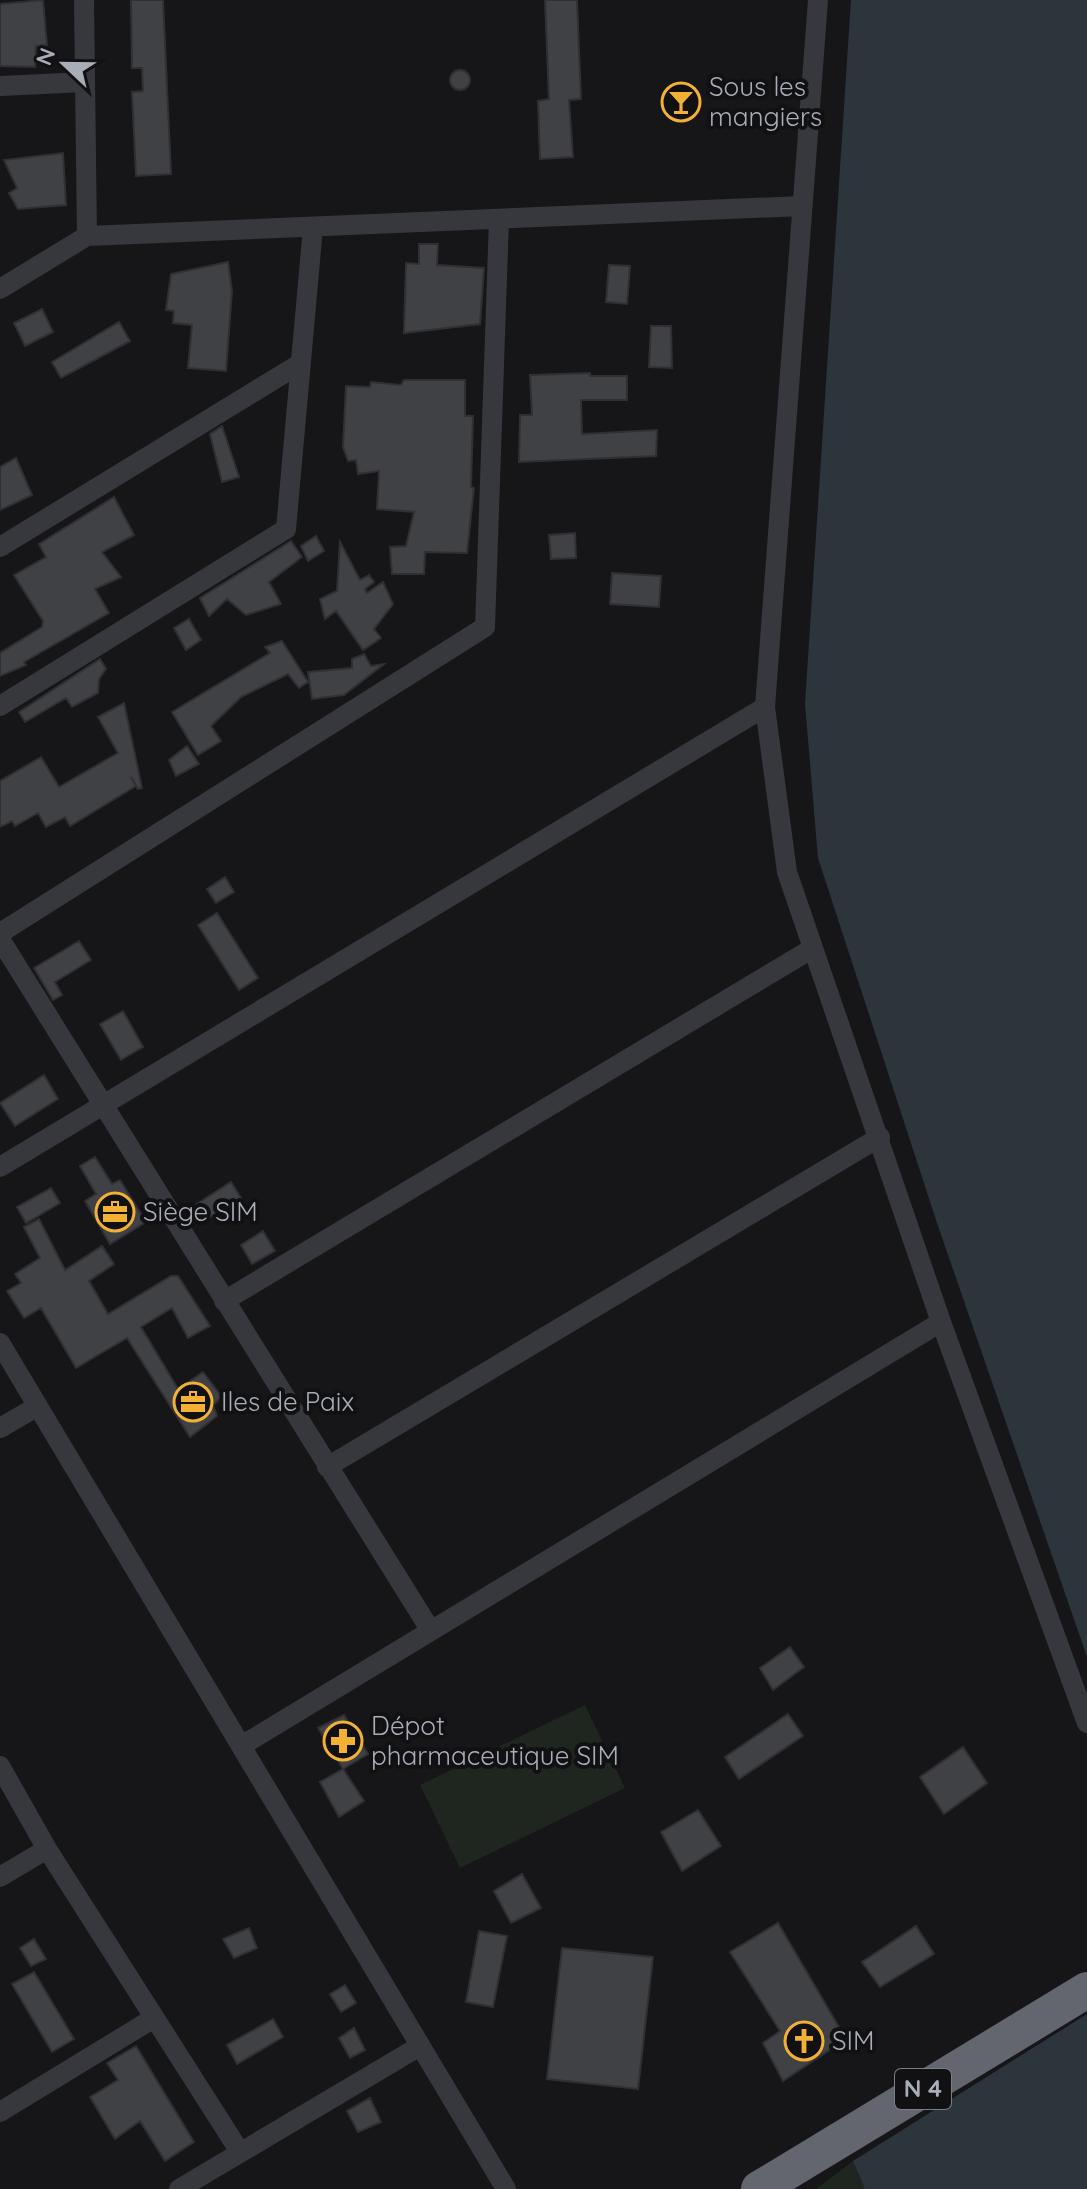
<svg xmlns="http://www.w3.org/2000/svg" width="1087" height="2189" viewBox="0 0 1087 2189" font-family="Quicksand,sans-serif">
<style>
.green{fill:#1e261f}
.water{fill:#2c353c}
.building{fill:#404145;stroke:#303034;stroke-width:2}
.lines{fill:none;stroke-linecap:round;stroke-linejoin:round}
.street{stroke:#37383d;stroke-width:20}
.highway{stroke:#63666e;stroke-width:36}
.labels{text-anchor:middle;stroke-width:8;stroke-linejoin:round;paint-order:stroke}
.shield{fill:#111113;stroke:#7b7e86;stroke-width:2}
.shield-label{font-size:24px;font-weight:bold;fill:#a8adb8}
.poi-label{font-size:26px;fill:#a8adb8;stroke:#111113;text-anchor:start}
</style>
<rect width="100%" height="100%" fill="#161618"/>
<path class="green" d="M 585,1705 L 625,1788 L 460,1868 L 420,1785 Z
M 853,2161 L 865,2189 L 816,2189 Z"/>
<path class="water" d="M 851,0 L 1087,0 L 1087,1657 L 937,1223 L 818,858 L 805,704 Z
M 1087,2014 L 1087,2189 L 865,2189 L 853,2161 Z"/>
<path class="building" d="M 43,0 L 47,45 L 36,46 L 35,67 L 0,66 L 0,4 Z
M 131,0 L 163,0 L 171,174 L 136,176 L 132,92 L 143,91 L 142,68 L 132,68 Z
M 545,0 L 577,0 L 581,99 L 569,100 L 573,157 L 540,159 L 538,101 L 549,99 Z
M450 80a10 10 0 1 1 20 0a10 10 0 1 1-20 0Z
M 63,153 L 66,205 L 18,209 L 9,193 L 17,188 L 4,160 Z
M 419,244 L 438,244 L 437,265 L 484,268 L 480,324 L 404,333 L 406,263 L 419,264 Z
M 228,262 L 232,291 L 226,371 L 188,368 L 192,325 L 173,323 L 174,311 L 166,310 L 171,274 Z
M 609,265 L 630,266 L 627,304 L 606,302 Z
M 42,309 L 53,332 L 25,346 L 14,323 Z
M 119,322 L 130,341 L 61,378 L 52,362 Z
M 651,326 L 671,326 L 672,368 L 649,367 Z
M 590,373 L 590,376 L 627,376 L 627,400 L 581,400 L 582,434 L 657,430 L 656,456 L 519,462 L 520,415 L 532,415 L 530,375 Z
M 404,380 L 465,380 L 465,416 L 473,416 L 471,487 L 474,488 L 467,553 L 425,552 L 424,574 L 392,574 L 390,547 L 406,546 L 414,512 L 377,509 L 379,471 L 358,474 L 356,460 L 348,461 L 343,447 L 346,386 L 370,387 L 371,382 L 401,385 Z
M 222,426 L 239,477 L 222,482 L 210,434 Z
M 16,458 L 32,495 L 0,510 L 0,467 Z
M 114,497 L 134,535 L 102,552 L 121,577 L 95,589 L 109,613 L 24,662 L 26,665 L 0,676 L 0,653 L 42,627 L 43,621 L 14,575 L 46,557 L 39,544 Z
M 575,533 L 576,558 L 551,559 L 549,535 Z
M 316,536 L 324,551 L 308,561 L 301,546 Z
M 291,541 L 302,557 L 269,582 L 281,604 L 246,615 L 227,599 L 209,616 L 200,598 Z
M 340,542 L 360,580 L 369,575 L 374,582 L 365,589 L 367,593 L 383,582 L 393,604 L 374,629 L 381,638 L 363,650 L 336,611 L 325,619 L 320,599 L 337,591 Z
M 612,573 L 661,576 L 659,607 L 610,604 Z
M 189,619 L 201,640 L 186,650 L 174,628 Z
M 282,641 L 308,682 L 299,688 L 288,674 L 241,697 L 211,726 L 221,741 L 198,755 L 172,712 L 270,653 L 265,647 Z
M 364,654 L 371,666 L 384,664 L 344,695 L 312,699 L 308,672 L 352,668 L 352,659 Z
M 100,659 L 106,669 L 99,679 L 98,693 L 72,707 L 66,698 L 25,722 L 19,712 Z
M 124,703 L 142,788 L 138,789 L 131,777 L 136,786 L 70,826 L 65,817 L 46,827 L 38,813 L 15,826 L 12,821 L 0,827 L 0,781 L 41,757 L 59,787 L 118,753 L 98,717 Z
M 187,746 L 199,764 L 176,776 L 169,760 Z
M 225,877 L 234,892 L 216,903 L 207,889 Z
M 217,913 L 258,978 L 239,990 L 198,925 Z
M 79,941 L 91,960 L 55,982 L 62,995 L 53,1000 L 34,968 Z
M 123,1011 L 143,1047 L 121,1060 L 100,1024 Z
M 44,1075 L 58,1099 L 15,1126 L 0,1103 Z
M 95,1157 L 112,1184 L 120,1180 L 146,1222 L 110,1244 L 85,1201 L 96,1194 L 80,1166 Z
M 231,1182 L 241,1198 L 201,1223 L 192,1207 Z
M 51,1188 L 60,1203 L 26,1223 L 17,1207 Z
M 39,1219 L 65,1270 L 102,1246 L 114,1264 L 89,1281 L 108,1314 L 171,1276 L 178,1276 L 210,1326 L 188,1338 L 172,1308 L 141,1327 L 178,1389 L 203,1372 L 222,1397 L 213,1405 L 217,1416 L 190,1437 L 127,1338 L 76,1368 L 41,1308 L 24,1318 L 7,1291 L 21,1283 L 15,1274 L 40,1258 L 24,1227 Z
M 263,1231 L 275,1251 L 252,1264 L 241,1245 Z
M 790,1647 L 804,1667 L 773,1690 L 760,1668 Z
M 788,1714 L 803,1736 L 739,1779 L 725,1757 Z
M 344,1715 L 368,1754 L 343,1769 L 318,1728 Z
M 963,1747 L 987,1783 L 944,1814 L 920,1777 Z
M 343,1769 L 364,1801 L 339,1817 L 320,1782 Z
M 698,1810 L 721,1846 L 682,1871 L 661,1832 Z
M 522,1874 L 541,1908 L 511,1923 L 494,1891 Z
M 778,1923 L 846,2039 L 783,2081 L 763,2043 L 780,2031 L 730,1952 Z
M 916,1926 L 934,1954 L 880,1987 L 862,1962 Z
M 249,1928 L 257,1948 L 234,1958 L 223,1939 Z
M 479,1931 L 507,1936 L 493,2007 L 466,2002 Z
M 34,1939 L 46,1959 L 31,1966 L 20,1948 Z
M 562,1948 L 653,1957 L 638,2089 L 547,2079 Z
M 34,1972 L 74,2039 L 52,2052 L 12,1984 Z
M 345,1985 L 356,2003 L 341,2012 L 330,1994 Z
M 273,2019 L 283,2037 L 237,2064 L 227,2045 Z
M 354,2028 L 365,2050 L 350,2058 L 339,2038 Z
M 136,2046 L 194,2142 L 165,2161 L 140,2121 L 115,2139 L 90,2097 L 118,2080 L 107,2063 Z
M 370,2098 L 381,2122 L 358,2132 L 347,2111 Z"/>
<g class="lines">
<path class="street" d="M 84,0 L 87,236
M 818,0 L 765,707 L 787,872 L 941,1322 L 1087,1723
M 0,86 L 85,82
M 0,289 L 87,236 L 802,206
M 0,547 L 301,363
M 0,706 L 286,529 L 313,227
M 0,933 L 485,627 L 499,219
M 0,939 L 431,1631
M 0,1167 L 765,707
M 224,1301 L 813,948
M 0,1343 L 506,2189
M 0,1428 L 38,1406
M 327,1467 L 880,1137
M 241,1746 L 941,1322
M 0,1766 L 47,1849 L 240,2152
M 0,1877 L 47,1849
M 0,2112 L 154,2018
M 179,2189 L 420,2046"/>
<path class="highway" d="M 759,2189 L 1087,1990"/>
</g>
<defs>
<g id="bar-ring" transform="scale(2)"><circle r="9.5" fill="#111113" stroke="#f2b134" stroke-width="1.5"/><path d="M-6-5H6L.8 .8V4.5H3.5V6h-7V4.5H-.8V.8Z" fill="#f2b134"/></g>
<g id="office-ring" transform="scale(2)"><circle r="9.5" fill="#111113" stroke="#f2b134" stroke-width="1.5"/><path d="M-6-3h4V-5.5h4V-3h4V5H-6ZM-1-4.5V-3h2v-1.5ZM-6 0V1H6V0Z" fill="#f2b134"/></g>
<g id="pharmacy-ring" transform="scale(2)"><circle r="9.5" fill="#111113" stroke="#f2b134" stroke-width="1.5"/><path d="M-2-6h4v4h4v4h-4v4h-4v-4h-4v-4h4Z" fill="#f2b134"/></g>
<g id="church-ring" transform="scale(2)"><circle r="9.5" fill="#111113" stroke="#f2b134" stroke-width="1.5"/><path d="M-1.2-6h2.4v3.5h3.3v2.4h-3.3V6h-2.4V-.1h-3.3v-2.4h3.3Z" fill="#f2b134"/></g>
</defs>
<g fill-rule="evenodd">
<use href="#bar-ring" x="681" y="102"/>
<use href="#office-ring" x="115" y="1212"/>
<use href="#office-ring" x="193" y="1402"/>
<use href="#pharmacy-ring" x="343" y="1741"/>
<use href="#church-ring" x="804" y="2041"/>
</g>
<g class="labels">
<rect class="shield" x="895" y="2069" width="56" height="40" rx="6"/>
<g class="shield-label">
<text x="923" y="2097">N 4</text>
</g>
<g class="poi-label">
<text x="709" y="96">Sous les<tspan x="709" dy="30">mangiers</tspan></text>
<text x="143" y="1221">Siège SIM</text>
<text x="221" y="1411">Iles de Paix</text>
<text x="371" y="1735">Dépot<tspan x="371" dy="30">pharmaceutique SIM</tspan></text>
<text x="832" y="2050">SIM</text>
</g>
</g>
<g transform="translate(64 64) rotate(292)" stroke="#111113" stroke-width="6" paint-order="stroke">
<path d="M0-6L14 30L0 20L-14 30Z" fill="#a8adb8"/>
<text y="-12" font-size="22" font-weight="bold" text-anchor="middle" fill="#a8adb8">N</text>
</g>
</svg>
